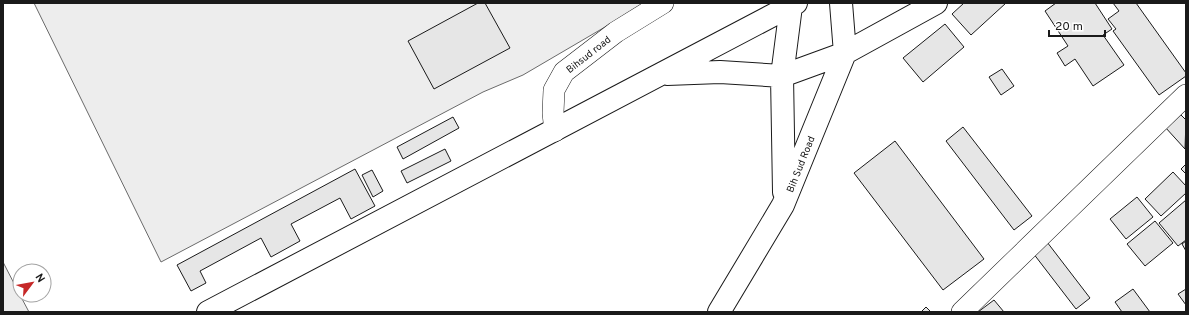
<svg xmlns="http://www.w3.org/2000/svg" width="1189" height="315" viewBox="0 0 1189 315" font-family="Overpass,sans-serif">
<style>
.built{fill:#ededed;stroke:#6a6a6a}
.building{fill:#e6e6e6;stroke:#1a1a1a}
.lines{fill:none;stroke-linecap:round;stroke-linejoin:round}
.minor-casing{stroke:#1a1a1a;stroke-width:22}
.major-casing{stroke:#1a1a1a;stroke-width:24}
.minor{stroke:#fff;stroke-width:21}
.major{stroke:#fff;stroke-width:22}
.labels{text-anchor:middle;stroke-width:3;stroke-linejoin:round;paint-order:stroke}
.street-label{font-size:10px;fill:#1a1a1a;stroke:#fff}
</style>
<rect width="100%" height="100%" fill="#fff"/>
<path class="built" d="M 34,3 L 646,3 L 523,75 L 483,92 L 161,262 Z
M 3,262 L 20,295 L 29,312 L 3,312 Z"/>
<path class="building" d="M 478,3 L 485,3 L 510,48 L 434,89 L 408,41 Z
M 964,3 L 1006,3 L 971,35 L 952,14 Z
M 1056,3 L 1095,3 L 1112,29 L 1103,35 L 1124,65 L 1093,86 L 1075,59 L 1065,66 L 1057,53 L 1068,46 L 1045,11 Z
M 1113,3 L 1136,3 L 1186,73 L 1186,76 L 1159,95 L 1113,31 L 1116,29 L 1108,19 L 1119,11 Z
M 945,24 L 964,47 L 923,82 L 903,58 Z
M 1002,69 L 1014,86 L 1001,95 L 989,77 Z
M 1180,114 L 1186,120 L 1185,149 L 1165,127 Z
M 453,117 L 459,128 L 403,159 L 397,147 Z
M 963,127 L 1032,216 L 1014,230 L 946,141 Z
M 895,141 L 984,259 L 943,290 L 854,173 Z
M 445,149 L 451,161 L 407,183 L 401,171 Z
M 1186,164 L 1186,174 L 1181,169 Z
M 355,169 L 375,206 L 351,219 L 340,198 L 291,224 L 300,241 L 271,257 L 261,238 L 200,271 L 206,283 L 191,291 L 177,265 Z
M 372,170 L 383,191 L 373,197 L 362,175 Z
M 1173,172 L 1186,186 L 1186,193 L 1161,216 L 1145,199 Z
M 1137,197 L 1153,217 L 1126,239 L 1110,219 Z
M 1186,200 L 1186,240 L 1178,246 L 1159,223 Z
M 1155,221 L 1173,243 L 1145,266 L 1127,244 Z
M 1186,241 L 1186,251 L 1182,244 Z
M 1047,242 L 1090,298 L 1076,309 L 1033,253 Z
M 1133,289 L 1150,312 L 1122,312 L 1115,302 Z
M 1186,289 L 1186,305 L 1178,294 Z
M 994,300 L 1004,312 L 978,312 Z
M 926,307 L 931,312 L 921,312 Z"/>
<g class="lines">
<g class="minor-casing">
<path id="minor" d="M 555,131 L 553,113 L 554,90 L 564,72 L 616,32 L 663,3
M 962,312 L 1186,95"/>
</g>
<g class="major-casing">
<path id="major" d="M 667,74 L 720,72 L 782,76 L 845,53 L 936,3
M 784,192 L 782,76 L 791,6
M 208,312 L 796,3
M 719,312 L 783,205 L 845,53 L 841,3"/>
</g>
<use href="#minor" class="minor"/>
<use href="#major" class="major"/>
</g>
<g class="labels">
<g class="street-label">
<text transform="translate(588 54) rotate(-38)" y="4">Bihsud road</text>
<text transform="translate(800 164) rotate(-68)" y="4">Bih Sud Road</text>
</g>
</g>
<rect width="1189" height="315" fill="none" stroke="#1a1a1a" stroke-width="8"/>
<g transform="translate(32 283) rotate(58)"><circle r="19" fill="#ffffff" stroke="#a3a3a3"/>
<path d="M0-3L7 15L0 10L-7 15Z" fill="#c62828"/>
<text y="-6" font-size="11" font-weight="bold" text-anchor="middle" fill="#1a1a1a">N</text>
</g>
<path d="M1049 30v6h56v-6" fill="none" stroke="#1a1a1a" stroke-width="2"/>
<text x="1055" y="30" font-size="12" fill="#1a1a1a" stroke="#ffffff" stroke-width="3" paint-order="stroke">20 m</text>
</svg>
